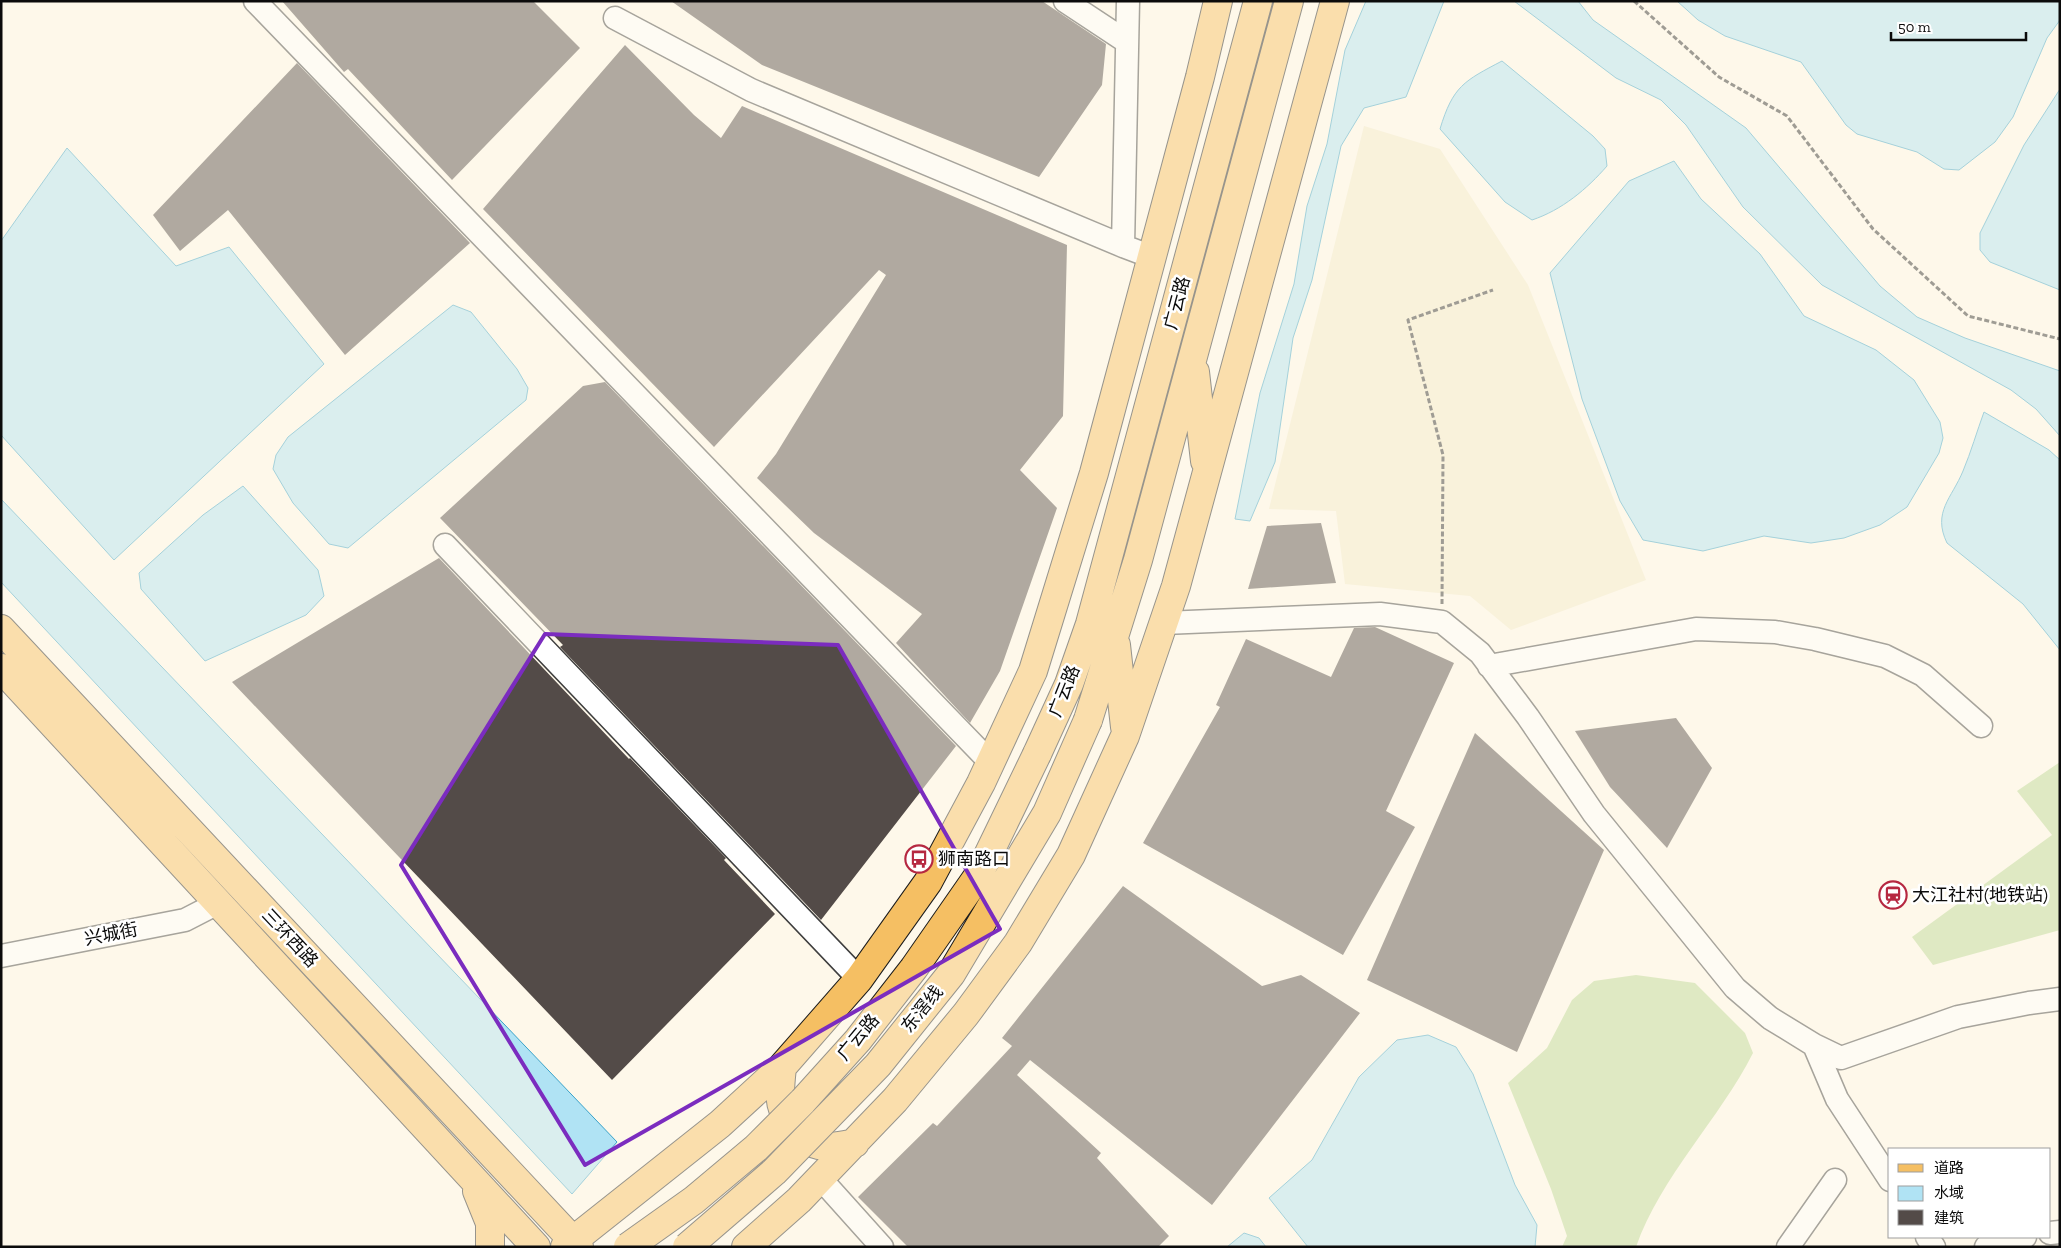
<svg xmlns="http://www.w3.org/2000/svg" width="2061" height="1248" viewBox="0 0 2061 1248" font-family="'Zilla Slab','Noto Sans SC',serif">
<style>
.farmland{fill:#f3eacb}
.forest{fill:#bbd795}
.water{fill:#b0e3f4;stroke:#39a2c9}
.building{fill:#534b48}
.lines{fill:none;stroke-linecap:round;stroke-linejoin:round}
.minor-casing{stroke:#3e3e3e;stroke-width:25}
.major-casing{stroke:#1c1c1c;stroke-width:30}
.path{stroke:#2d2d2d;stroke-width:3;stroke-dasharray:5 2.5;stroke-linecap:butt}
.minor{stroke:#fff;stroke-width:22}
.major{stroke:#f5bf63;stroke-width:28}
.major-bridge-casing{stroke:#1c1c1c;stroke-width:30;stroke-linecap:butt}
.major-bridge{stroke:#f5bf63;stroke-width:28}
.marked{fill:none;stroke:#7b2cbf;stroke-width:4;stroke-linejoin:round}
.labels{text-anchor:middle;stroke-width:5;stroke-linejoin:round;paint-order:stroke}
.street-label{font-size:18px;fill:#0b0b0b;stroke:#fff}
.poi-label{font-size:18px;fill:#0b0b0b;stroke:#fff;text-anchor:start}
</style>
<rect width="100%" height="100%" fill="#fef8ea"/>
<path class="farmland" d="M 1364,126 L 1440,149 L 1528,285 L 1646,580 L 1511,630 L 1470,596 L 1345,584 L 1336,511 L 1269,509 Z"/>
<path class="forest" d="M 2060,762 L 2060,930 L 1933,965 L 1912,937 L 2052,835 L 2017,791 Z
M 1636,975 L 1695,983 L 1745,1033 L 1753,1053 C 1719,1120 1661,1176 1636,1247 L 1562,1247 L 1567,1236 L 1551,1189 L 1508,1083 L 1547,1048 L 1572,1000 L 1594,981 Z"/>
<path class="water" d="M 1366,1 L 1444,1 L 1406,97 L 1364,108 L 1341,146 L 1312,280 L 1293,338 L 1275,462 L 1250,521 L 1235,519 L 1260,393 L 1294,284 L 1307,206 L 1327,144 L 1345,50 Z
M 1514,1 L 1578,1 L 1593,20 L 1746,128 L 1880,286 L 1917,317 L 1965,338 L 2060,371 L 2060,436 L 2036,409 L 2011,390 L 1822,285 L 1743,207 L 1686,125 L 1661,100 L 1616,78 Z
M 1677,1 L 2060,1 L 2060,20 L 2047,38 L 2013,117 L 1995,142 L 1959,170 L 1944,169 L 1917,152 L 1857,134 L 1846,125 L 1801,62 L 1725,36 L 1698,20 Z
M 1502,61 L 1593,136 L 1605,149 L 1607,166 C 1587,189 1562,210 1532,220 L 1505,202 L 1440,129 C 1453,86 1464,81 1502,61 Z
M 2060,89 L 2060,290 L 1990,262 L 1980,250 L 1980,233 L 2024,145 Z
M 67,148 L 176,266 L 229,247 L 324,364 L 114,560 L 1,435 L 1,241 Z
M 1674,161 L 1701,199 L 1760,254 L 1804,316 L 1876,350 L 1914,380 L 1940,422 L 1943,438 L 1939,453 L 1907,507 L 1880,525 L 1844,538 L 1811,543 L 1764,536 L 1703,551 L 1643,540 L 1620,501 L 1582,399 L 1550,273 L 1629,181 Z
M 453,305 L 471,312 L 517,369 L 528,388 L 526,400 L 348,548 L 329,544 L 293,503 L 273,469 L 276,455 L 288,437 Z
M 1984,412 L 2049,450 L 2060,460 L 2060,650 L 2023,604 L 1947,543 C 1932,512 1952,498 1963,471 C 1971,452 1977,431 1984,412 Z
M 243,486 L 318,570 L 324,596 L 306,615 L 205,661 L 141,589 L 139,573 L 203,515 Z
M 1,499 L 617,1142 L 572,1194 L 1,582 Z
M 1428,1035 L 1456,1047 L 1473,1074 L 1515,1185 L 1537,1225 L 1535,1247 L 1308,1247 L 1269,1198 L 1312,1160 L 1359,1077 L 1397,1040 Z
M 1244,1233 L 1259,1238 L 1266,1247 L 1227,1247 Z"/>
<path class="building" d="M 282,1 L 533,1 L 580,48 L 452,180 L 348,69 L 344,72 Z
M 671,1 L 1042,1 L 1106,44 L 1102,85 L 1039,177 L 762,65 Z
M 625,45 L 694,115 L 721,138 L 742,106 L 1067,245 L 1063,416 L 1020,470 L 1057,508 L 1000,671 L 970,723 L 896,643 L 922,614 L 814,533 L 757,478 L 776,454 L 886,275 L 879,270 L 714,447 L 483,209 Z
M 297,63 L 470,243 L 345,355 L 228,210 L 180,251 L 153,215 Z
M 605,382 L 956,746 L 821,920 L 560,647 L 563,645 L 440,518 L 583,386 Z
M 1321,523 L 1336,583 L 1248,589 L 1267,526 Z
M 439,558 L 629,759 L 630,758 L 726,858 L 724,860 L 775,914 L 612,1080 L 232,682 Z
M 1375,627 L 1454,663 L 1386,811 L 1415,827 L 1343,955 L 1143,843 L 1220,707 L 1216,705 L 1246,639 L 1331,677 L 1354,628 Z
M 1676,718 L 1712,768 L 1667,848 L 1610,787 L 1575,731 Z
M 1475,733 L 1604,850 L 1517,1052 L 1367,980 Z
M 1123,886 L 1262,986 L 1301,975 L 1360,1013 L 1212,1205 L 1030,1060 L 1017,1075 L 1101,1153 L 1097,1158 L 1169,1236 L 1158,1247 L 908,1247 L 858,1197 L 933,1123 L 937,1126 L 1012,1046 L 1002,1038 Z"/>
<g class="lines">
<g class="minor-casing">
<path id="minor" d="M 255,1 L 991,763
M 1065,1 L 1127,42
M 1128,1 L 1123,246 L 1152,257
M 615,18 L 751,90 L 1123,246
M 445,545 L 859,979
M 1164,623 L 1380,614 L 1442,622 L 1480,653 L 1528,717 L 1594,814 L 1735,988 L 1770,1018 L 1814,1045 L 1841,1058 L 1958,1017 L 2029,1003 L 2060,999
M 1489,666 L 1696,629 L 1775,632 L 1815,639 L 1885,656 L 1923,675 L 1981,726
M 1,956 L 185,920 L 218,903
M 1814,1045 L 1837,1099 L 1890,1180
M 820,1178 L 882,1247
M 2050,1233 L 2060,1232
M 1927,1237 L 1934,1247
M 1788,1247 L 1835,1180
M 1986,1247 L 2025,1237"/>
</g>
<g class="major-casing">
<path id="major" d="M 1195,372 L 1205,461
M 1,629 L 579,1247
M 1116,645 L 1125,727
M 1,668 L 536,1247
M 1088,720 L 1138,560 L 1289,1
M 1037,754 L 1069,684 L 1090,624 L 1258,1
M 782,1067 C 781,1076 780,1085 780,1094 C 782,1119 797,1142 824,1146 C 834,1148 845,1145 855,1143
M 477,1191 L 490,1223 L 490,1247
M 565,1247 L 720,1124 L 782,1067 L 859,979 L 928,882 L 981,783 L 1033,671 L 1094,473 L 1200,77 L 1218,1
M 746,1247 L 799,1200 L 895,1100 L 966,1014 L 1018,943 L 1071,855 L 1125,736 L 1176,586 L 1335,1"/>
</g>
<path class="path" d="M 1634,1 L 1719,77 L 1787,116 L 1873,229 L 1968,316 L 2060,339
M 1442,604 L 1443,455 L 1408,320 L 1493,290"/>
<use href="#minor" class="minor"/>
<use href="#major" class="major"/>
<g class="major-bridge-casing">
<path id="major-bridge" d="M 628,1247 L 694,1200 L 756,1148 L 803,1101 L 858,1040 L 914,968 L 978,876 L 1037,754
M 687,1247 L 774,1172 L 878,1065 L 951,974 L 1047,813 L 1088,720"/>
</g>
<use href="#major-bridge" class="major-bridge"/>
</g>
<path d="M0 0H2061V1248H0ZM 545,634 L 838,645 L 1000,929 L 585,1165 L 401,865 Z" fill="#fef8ea" fill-opacity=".55" fill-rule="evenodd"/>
<path class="marked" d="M 545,634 L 838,645 L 1000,929 L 585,1165 L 401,865 Z"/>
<defs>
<g id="bus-ring" transform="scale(1.4375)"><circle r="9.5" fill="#fff" stroke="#b62841" stroke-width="1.5"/><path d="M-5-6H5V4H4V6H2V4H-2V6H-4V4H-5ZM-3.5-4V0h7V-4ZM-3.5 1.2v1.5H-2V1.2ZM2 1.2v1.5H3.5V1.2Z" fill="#b62841"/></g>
<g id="station-ring" transform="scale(1.4375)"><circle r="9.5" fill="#fff" stroke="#b62841" stroke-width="1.5"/><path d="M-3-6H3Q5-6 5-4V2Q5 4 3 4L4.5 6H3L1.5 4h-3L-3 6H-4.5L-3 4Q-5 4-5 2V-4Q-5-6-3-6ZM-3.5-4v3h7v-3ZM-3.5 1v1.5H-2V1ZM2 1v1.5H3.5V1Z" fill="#b62841"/></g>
</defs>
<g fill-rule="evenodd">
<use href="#bus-ring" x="919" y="859"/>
<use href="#station-ring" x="1893" y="895"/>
</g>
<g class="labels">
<g class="street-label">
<text transform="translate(1177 303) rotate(-75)" y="6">广云路</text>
<text transform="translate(1064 691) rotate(-68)" y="6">广云路</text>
<text transform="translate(111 934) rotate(-11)" y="6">兴城街</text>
<text transform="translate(290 938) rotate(47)" y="6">三环西路</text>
<text transform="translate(922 1009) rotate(-51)" y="6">东滘线</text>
<text transform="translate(858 1037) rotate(-50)" y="6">广云路</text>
</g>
<g class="poi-label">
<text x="938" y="865">狮南路口</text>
<text x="1912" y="901">大江社村(地铁站)</text>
</g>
</g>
<rect width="2061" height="1248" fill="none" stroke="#0b0b0b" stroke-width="5"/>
<rect x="1888" y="1148" width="162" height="90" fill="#ffffff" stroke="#9d9d9d"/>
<rect x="1898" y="1164" width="25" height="8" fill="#f5bf63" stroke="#9d9d9d"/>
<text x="1934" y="1173" font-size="15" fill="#0b0b0b">道路</text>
<rect x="1898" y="1186" width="25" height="15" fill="#b0e3f4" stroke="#9d9d9d"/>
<text x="1934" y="1198" font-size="15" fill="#0b0b0b">水域</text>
<rect x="1898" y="1210" width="25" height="15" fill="#534b48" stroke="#9d9d9d"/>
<text x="1934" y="1223" font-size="15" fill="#0b0b0b">建筑</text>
<path d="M1891 32v8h135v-8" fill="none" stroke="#0b0b0b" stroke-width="2.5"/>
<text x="1898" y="32" font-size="15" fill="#0b0b0b" stroke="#ffffff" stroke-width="4" paint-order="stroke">50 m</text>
</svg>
